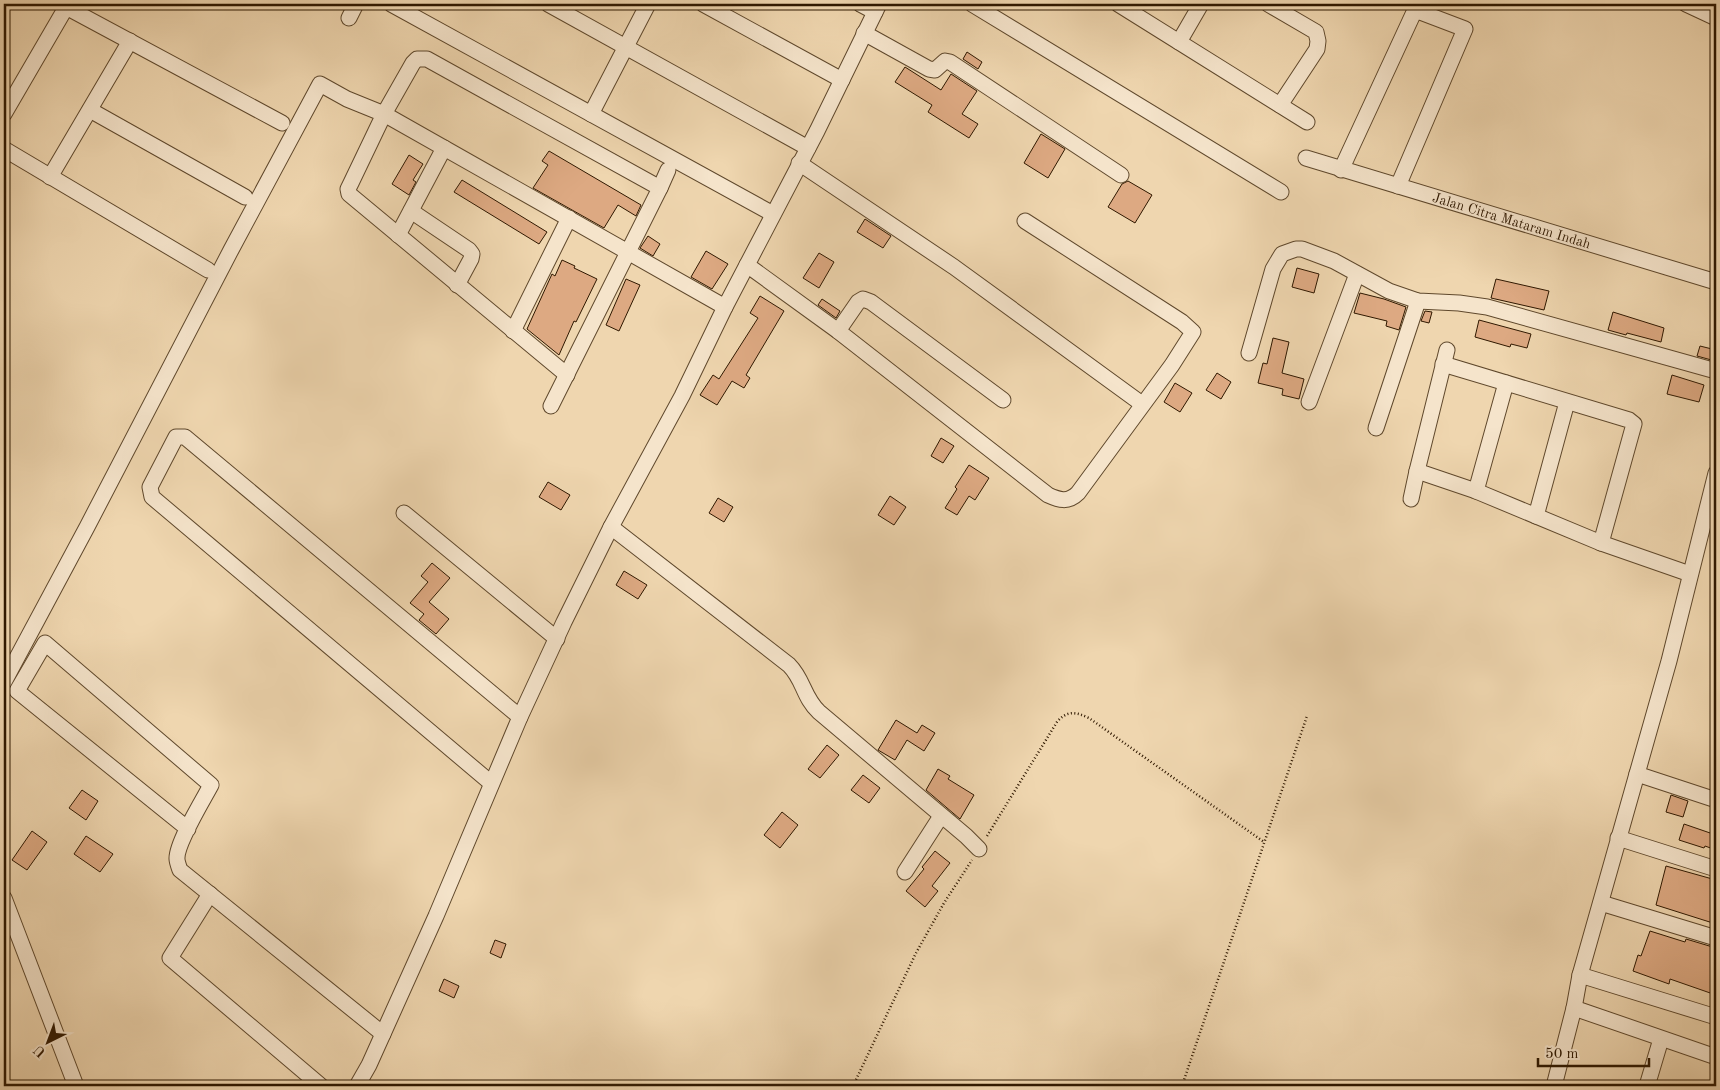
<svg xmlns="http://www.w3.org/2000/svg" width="1720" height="1090" viewBox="0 0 1720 1090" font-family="'Old Standard TT',serif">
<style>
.building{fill:#dda982;stroke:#2f1800}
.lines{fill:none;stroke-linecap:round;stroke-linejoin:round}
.minor-casing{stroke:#5f482c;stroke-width:17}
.path{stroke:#2f1800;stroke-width:2.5;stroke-dasharray:1 2.5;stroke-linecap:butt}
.minor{stroke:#f5e4cb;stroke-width:15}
.labels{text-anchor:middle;stroke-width:5;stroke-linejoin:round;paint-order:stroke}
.street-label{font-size:14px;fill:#2f1800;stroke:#f5e4cb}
</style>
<rect width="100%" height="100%" fill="#efd6af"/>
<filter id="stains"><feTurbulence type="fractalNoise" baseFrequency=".004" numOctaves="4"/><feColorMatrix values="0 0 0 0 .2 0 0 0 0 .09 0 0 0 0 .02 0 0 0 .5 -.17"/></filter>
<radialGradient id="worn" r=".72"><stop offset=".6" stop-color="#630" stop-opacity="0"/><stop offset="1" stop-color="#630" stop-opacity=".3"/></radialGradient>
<path class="building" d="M 967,52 L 982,62 L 978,69 L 963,59 Z
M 905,67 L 941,90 L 951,74 L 977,91 L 962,114 L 978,124 L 969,138 L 928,112 L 932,105 L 895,82 Z
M 1041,134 L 1065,149 L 1048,178 L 1024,163 Z
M 549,151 L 641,205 L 636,216 L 618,205 L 604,228 L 533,188 L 548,165 L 542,161 Z
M 409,155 L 423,164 L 413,180 L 416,182 L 409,195 L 392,184 Z
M 462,180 L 547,232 L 539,244 L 454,192 Z
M 1128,181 L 1152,195 L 1135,223 L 1108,207 L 1122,184 Z
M 865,219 L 891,236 L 883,248 L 857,232 Z
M 648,236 L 660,244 L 653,256 L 640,248 Z
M 706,251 L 728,264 L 712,289 L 691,277 Z
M 819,253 L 834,262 L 819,288 L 803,278 Z
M 562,260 L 575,266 L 574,268 L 597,279 L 576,322 L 574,321 L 559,355 L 527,329 L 552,274 L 555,276 Z
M 1297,268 L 1319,274 L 1314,293 L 1292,287 Z
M 626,279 L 640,285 L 619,331 L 606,325 Z
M 1496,279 L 1549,291 L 1544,310 L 1491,298 Z
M 1360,293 L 1384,299 L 1406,307 L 1399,330 L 1386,326 L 1387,321 L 1354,313 Z
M 760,296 L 784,311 L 746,375 L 750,378 L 744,388 L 732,381 L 717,405 L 700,395 L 713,375 L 719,379 L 758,318 L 750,313 Z
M 822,299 L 840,311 L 836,318 L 818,305 Z
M 1425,311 L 1432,312 L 1429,323 L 1421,321 Z
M 1613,312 L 1664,328 L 1661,342 L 1627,333 L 1626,335 L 1608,330 Z
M 1479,320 L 1531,334 L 1527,348 L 1511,344 L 1510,347 L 1475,337 Z
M 1273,338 L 1289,342 L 1282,373 L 1304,379 L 1299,399 L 1282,395 L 1283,389 L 1258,383 L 1263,363 L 1267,364 Z
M 1700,346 L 1716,350 L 1715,361 L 1697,356 Z
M 1217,373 L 1231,382 L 1221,399 L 1206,390 Z
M 1672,375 L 1704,385 L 1699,402 L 1667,394 Z
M 1175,383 L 1192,393 L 1180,412 L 1164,402 Z
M 941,438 L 954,446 L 943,463 L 931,456 Z
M 969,465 L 989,478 L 975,500 L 969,496 L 957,515 L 945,508 L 957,489 L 955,487 Z
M 548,482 L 570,495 L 561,510 L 539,497 Z
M 890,496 L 906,507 L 894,525 L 878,515 Z
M 718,498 L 733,507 L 724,522 L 709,513 Z
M 432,563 L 450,578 L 429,602 L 449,619 L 436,634 L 419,620 L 424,614 L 410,603 L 428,582 L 421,576 Z
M 624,571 L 647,585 L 638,599 L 616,585 Z
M 896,720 L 917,733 L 922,725 L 935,733 L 924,751 L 907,740 L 895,760 L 878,750 Z
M 827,745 L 839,755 L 820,778 L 808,769 Z
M 938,769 L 950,776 L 948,779 L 974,795 L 960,819 L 926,790 Z
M 863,775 L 880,788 L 869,803 L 851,790 Z
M 82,790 L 98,801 L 86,820 L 69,808 Z
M 1671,795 L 1688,801 L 1683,817 L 1666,812 Z
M 782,812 L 798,825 L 780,848 L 764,835 Z
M 1684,824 L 1716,835 L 1716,850 L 1705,846 L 1704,848 L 1679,840 Z
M 32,831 L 47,842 L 27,870 L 12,860 Z
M 86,836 L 113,854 L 100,872 L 74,854 Z
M 935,851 L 950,863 L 932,886 L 938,891 L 925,907 L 906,891 L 924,869 L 922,867 Z
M 1666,866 L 1716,880 L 1716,924 L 1656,905 Z
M 1650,931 L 1685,942 L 1686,939 L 1716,948 L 1716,959 L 1711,976 L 1716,978 L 1716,995 L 1670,979 L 1669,984 L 1633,971 L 1638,955 L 1641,956 Z
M 495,940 L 506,944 L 501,958 L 490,953 Z
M 444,979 L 459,986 L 454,998 L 439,991 Z"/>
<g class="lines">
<g class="minor-casing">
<g id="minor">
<path d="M 391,4 L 773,214"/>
<path d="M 548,4 L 808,148"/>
<path d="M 703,4 L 842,80"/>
<path d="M 860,4 L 875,12"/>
<path d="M 972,4 L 1281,192"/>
<path d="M 1118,4 L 1307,122"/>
<path d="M 1268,4 L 1316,32 L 1318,41 L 1317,49 L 1280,105"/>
<path d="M 1686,4 L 1716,18"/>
<path d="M 66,7 L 282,123"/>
<path d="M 349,18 L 356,4"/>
<path d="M 864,33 L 929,69 L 935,70 L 945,61 L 950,62 L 1121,175"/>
<path d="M 1179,42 L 1201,4"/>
<path d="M 90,110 L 245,197"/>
<path d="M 4,114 L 68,4"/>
<path d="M 591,114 L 648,4"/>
<path d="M 4,149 L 208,270"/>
<path id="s1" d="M 1306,158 L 1716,282"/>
<path d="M 799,163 L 954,267 L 1142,404"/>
<path d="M 1341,170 L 1415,10 L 1465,29 L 1398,186"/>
<path d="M 50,177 L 130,41"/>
<path d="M 660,188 L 668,170"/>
<path d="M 411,211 L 469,250 L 472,254 L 471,259 L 457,285"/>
<path d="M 398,235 L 444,148"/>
<path d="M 747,265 L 838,331 L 1048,495 C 1059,500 1068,503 1078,493 L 1172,365 L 1193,332 L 1182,322 L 1025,221"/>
<path d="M 513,331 L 569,218"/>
<path d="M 838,331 L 858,302 L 863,299 L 871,302 L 1003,400"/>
<path d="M 1447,350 L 1417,471 L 1476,491 L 1601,543 L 1690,574"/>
<path d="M 1249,353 L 1273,269 L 1282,254 L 1296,249 L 1302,249 L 1334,261 L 1389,291 L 1418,301 L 1459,303 L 1487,307 L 1716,371"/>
<path d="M 1443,364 L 1629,420 L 1634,424 L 1601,543"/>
<path d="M 1309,402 L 1357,274"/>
<path d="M 551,406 L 660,188 L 427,59 L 417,59 L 413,63 L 384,114 L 725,307"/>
<path d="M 1376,428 L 1418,301"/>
<path d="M 1476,491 L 1506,383"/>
<path d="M 1411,499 L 1417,471"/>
<path d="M 404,513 L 557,639"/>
<path d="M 1536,516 L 1567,402"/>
<path d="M 611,527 L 789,665 C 804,680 803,697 819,712 L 966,836 L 979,849"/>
<path d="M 4,682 L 87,527 L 231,250 L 320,84 L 347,99 L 384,114 L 351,183 L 348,189 L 349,194 L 567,375"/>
<path d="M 1637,774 L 1716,800"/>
<path d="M 491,783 L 152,497 L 150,487 L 176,437 L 185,437 L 520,717"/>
<path d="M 188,829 L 17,691 L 45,643 L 211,785 C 203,800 176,844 177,859 C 177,862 179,867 180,870 L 383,1034"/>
<path d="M 1618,838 L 1716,869"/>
<path d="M 905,872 L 941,816"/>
<path d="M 210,894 L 170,958 L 321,1086"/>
<path d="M 4,898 L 76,1086"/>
<path d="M 1601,903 L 1716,938"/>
<path d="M 1580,975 L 1716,1017"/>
<path d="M 1574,1008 L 1716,1057"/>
<path d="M 357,1086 L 369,1065 L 436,916 L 520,717 L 564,622 L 611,527 L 682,396 L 725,307 L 817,131 L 879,4"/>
<path d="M 1554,1086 L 1574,1008 L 1580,975 L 1669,661 L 1716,473"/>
<path d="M 1647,1086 L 1661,1039"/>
</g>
</g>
<path class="path" d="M 987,836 L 1057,722 C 1067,710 1076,712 1089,718 L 1264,842
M 853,1086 L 916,953 L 944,903 L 972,860
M 1182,1086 L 1307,716"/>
<use href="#minor" class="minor"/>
</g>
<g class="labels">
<g class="street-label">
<text dy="5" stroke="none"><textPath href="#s1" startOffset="215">Jalan Citra Mataram Indah</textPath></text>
</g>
</g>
<rect width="1720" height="1090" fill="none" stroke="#efd6af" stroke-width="20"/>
<rect x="5" y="5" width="1710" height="1080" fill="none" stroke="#2f1800" stroke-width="2.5"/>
<rect x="10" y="10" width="1700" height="1070" fill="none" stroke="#2f1800"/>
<g transform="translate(48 1042) rotate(222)" stroke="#f5e4cb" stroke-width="4" paint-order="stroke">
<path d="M0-4L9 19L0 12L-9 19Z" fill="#2f1800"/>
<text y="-8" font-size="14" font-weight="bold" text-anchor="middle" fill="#2f1800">U</text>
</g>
<path d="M1538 1058v8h111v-8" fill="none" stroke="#2f1800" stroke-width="2.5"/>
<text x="1545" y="1058" font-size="15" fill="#2f1800" stroke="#f5e4cb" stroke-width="4" paint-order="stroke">50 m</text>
<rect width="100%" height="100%" filter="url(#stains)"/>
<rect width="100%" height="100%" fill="url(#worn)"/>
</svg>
